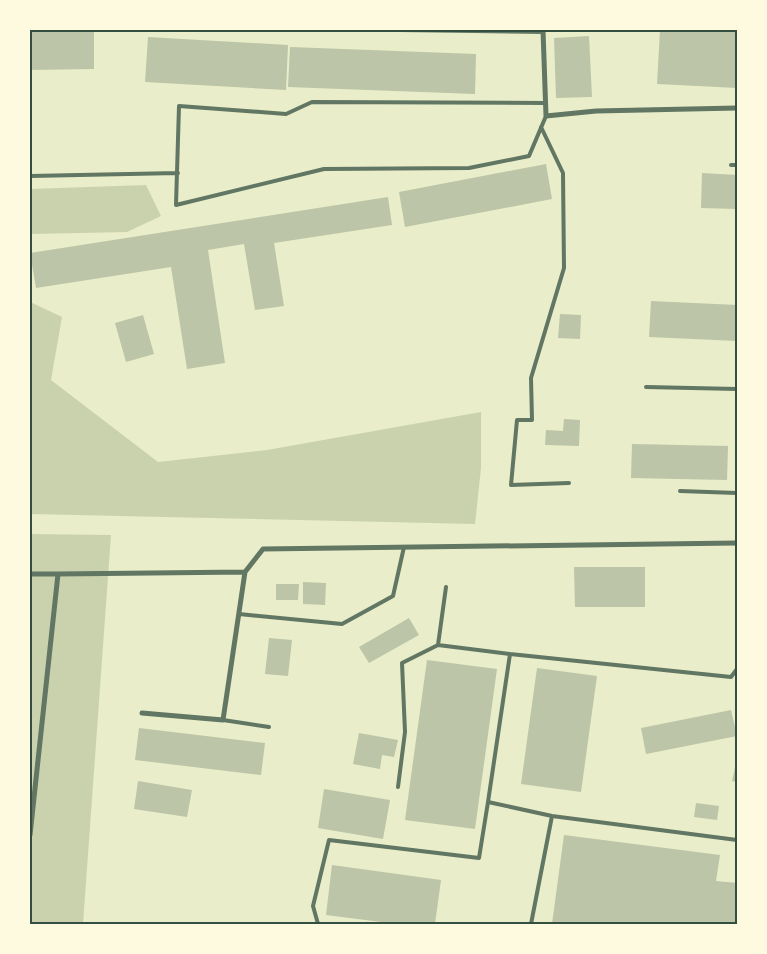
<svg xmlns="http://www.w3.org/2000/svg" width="767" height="954" viewBox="0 0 767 954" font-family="'Asap Condensed',sans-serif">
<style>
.green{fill:#cad2ad}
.building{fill:#bcc5a7}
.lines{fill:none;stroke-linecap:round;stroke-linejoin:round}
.service{stroke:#617663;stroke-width:4}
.minor{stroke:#617663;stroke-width:5}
.neatline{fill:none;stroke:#344e41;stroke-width:2}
</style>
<rect width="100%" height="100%" fill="#e9edc9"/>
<path class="green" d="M 146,185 L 161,216 L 127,232 L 31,234 L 30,237 L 30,189 Z
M 30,302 L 62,317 L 51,380 L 158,462 L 267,450 L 481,412 L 481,468 L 475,524 L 30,514 Z
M 30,534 L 111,535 L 83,924 L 30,924 Z"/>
<path class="building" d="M 30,30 L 94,30 L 94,69 L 30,70 Z
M 660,30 L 737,30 L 737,88 L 657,84 Z
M 589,36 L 592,97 L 556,98 L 554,38 Z
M 148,37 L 288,45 L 286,90 L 145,82 Z
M 290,47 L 476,54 L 475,94 L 288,87 Z
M 546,164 L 552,199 L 405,227 L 399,192 Z
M 702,173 L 737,175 L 737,209 L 701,208 Z
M 388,197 L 392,225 L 274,243 L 284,306 L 255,310 L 244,244 L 208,250 L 225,363 L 187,369 L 171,267 L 36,288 L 30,253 Z
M 651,301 L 737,305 L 737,341 L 649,337 Z
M 560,314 L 581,315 L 580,339 L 558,338 Z
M 143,315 L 154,354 L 126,362 L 115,323 Z
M 564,419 L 580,420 L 579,446 L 545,445 L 546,430 L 563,431 Z
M 632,444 L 728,446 L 727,480 L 631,478 Z
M 574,567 L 645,567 L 645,607 L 575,607 Z
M 303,582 L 326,583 L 325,605 L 303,604 Z
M 276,584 L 299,584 L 298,600 L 276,600 Z
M 409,618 L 419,635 L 369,663 L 359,647 Z
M 269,638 L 292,640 L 288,676 L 265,674 Z
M 427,660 L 497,669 L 475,829 L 405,820 Z
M 537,668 L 597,676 L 581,792 L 521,784 Z
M 731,710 L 737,736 L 646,754 L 641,728 Z
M 139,728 L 265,743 L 261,775 L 135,760 Z
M 359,733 L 398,740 L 394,757 L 382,755 L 380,769 L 353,764 Z
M 736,763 L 737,763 L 737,782 L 732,781 Z
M 138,781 L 192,790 L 187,817 L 134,809 Z
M 324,789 L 390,800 L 383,839 L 318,828 Z
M 696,803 L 719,806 L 717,820 L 694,817 Z
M 564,835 L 720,855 L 716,881 L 737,883 L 737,924 L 552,924 Z
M 332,865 L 441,880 L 435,924 L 397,924 L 326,915 Z"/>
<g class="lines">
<path class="service" d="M 400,30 L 543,32
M 546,103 L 312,102 L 286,114 L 179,106 L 176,205 L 324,169 L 469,168 L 529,156 L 546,116
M 541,127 L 563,173 L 564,268 L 531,378 L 532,420 L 517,420 L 511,485 L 569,483
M 731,165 L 737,165
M 30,176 L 178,173
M 646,387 L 737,389
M 680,491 L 737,493
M 446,587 L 438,645 L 510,654 L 488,802
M 239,614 L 342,624 L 393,596 L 404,547
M 510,654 L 731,677 L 737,669
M 223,720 L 269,727
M 398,787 L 405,732 L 402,663 L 438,645
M 318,924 L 313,906 L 329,840 L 479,858 L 488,802 L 552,816 L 737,840
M 531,924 L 552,816"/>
<path class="minor" d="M 543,30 L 546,116 L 596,111 L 737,108
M 30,574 L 58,574
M 142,713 L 223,720 L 245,572 L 263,549 L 737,543
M 30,835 L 58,574 L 245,572"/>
</g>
<rect width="767" height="954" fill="none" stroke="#fefae0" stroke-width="62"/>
<rect x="31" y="31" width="705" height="892" class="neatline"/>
</svg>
